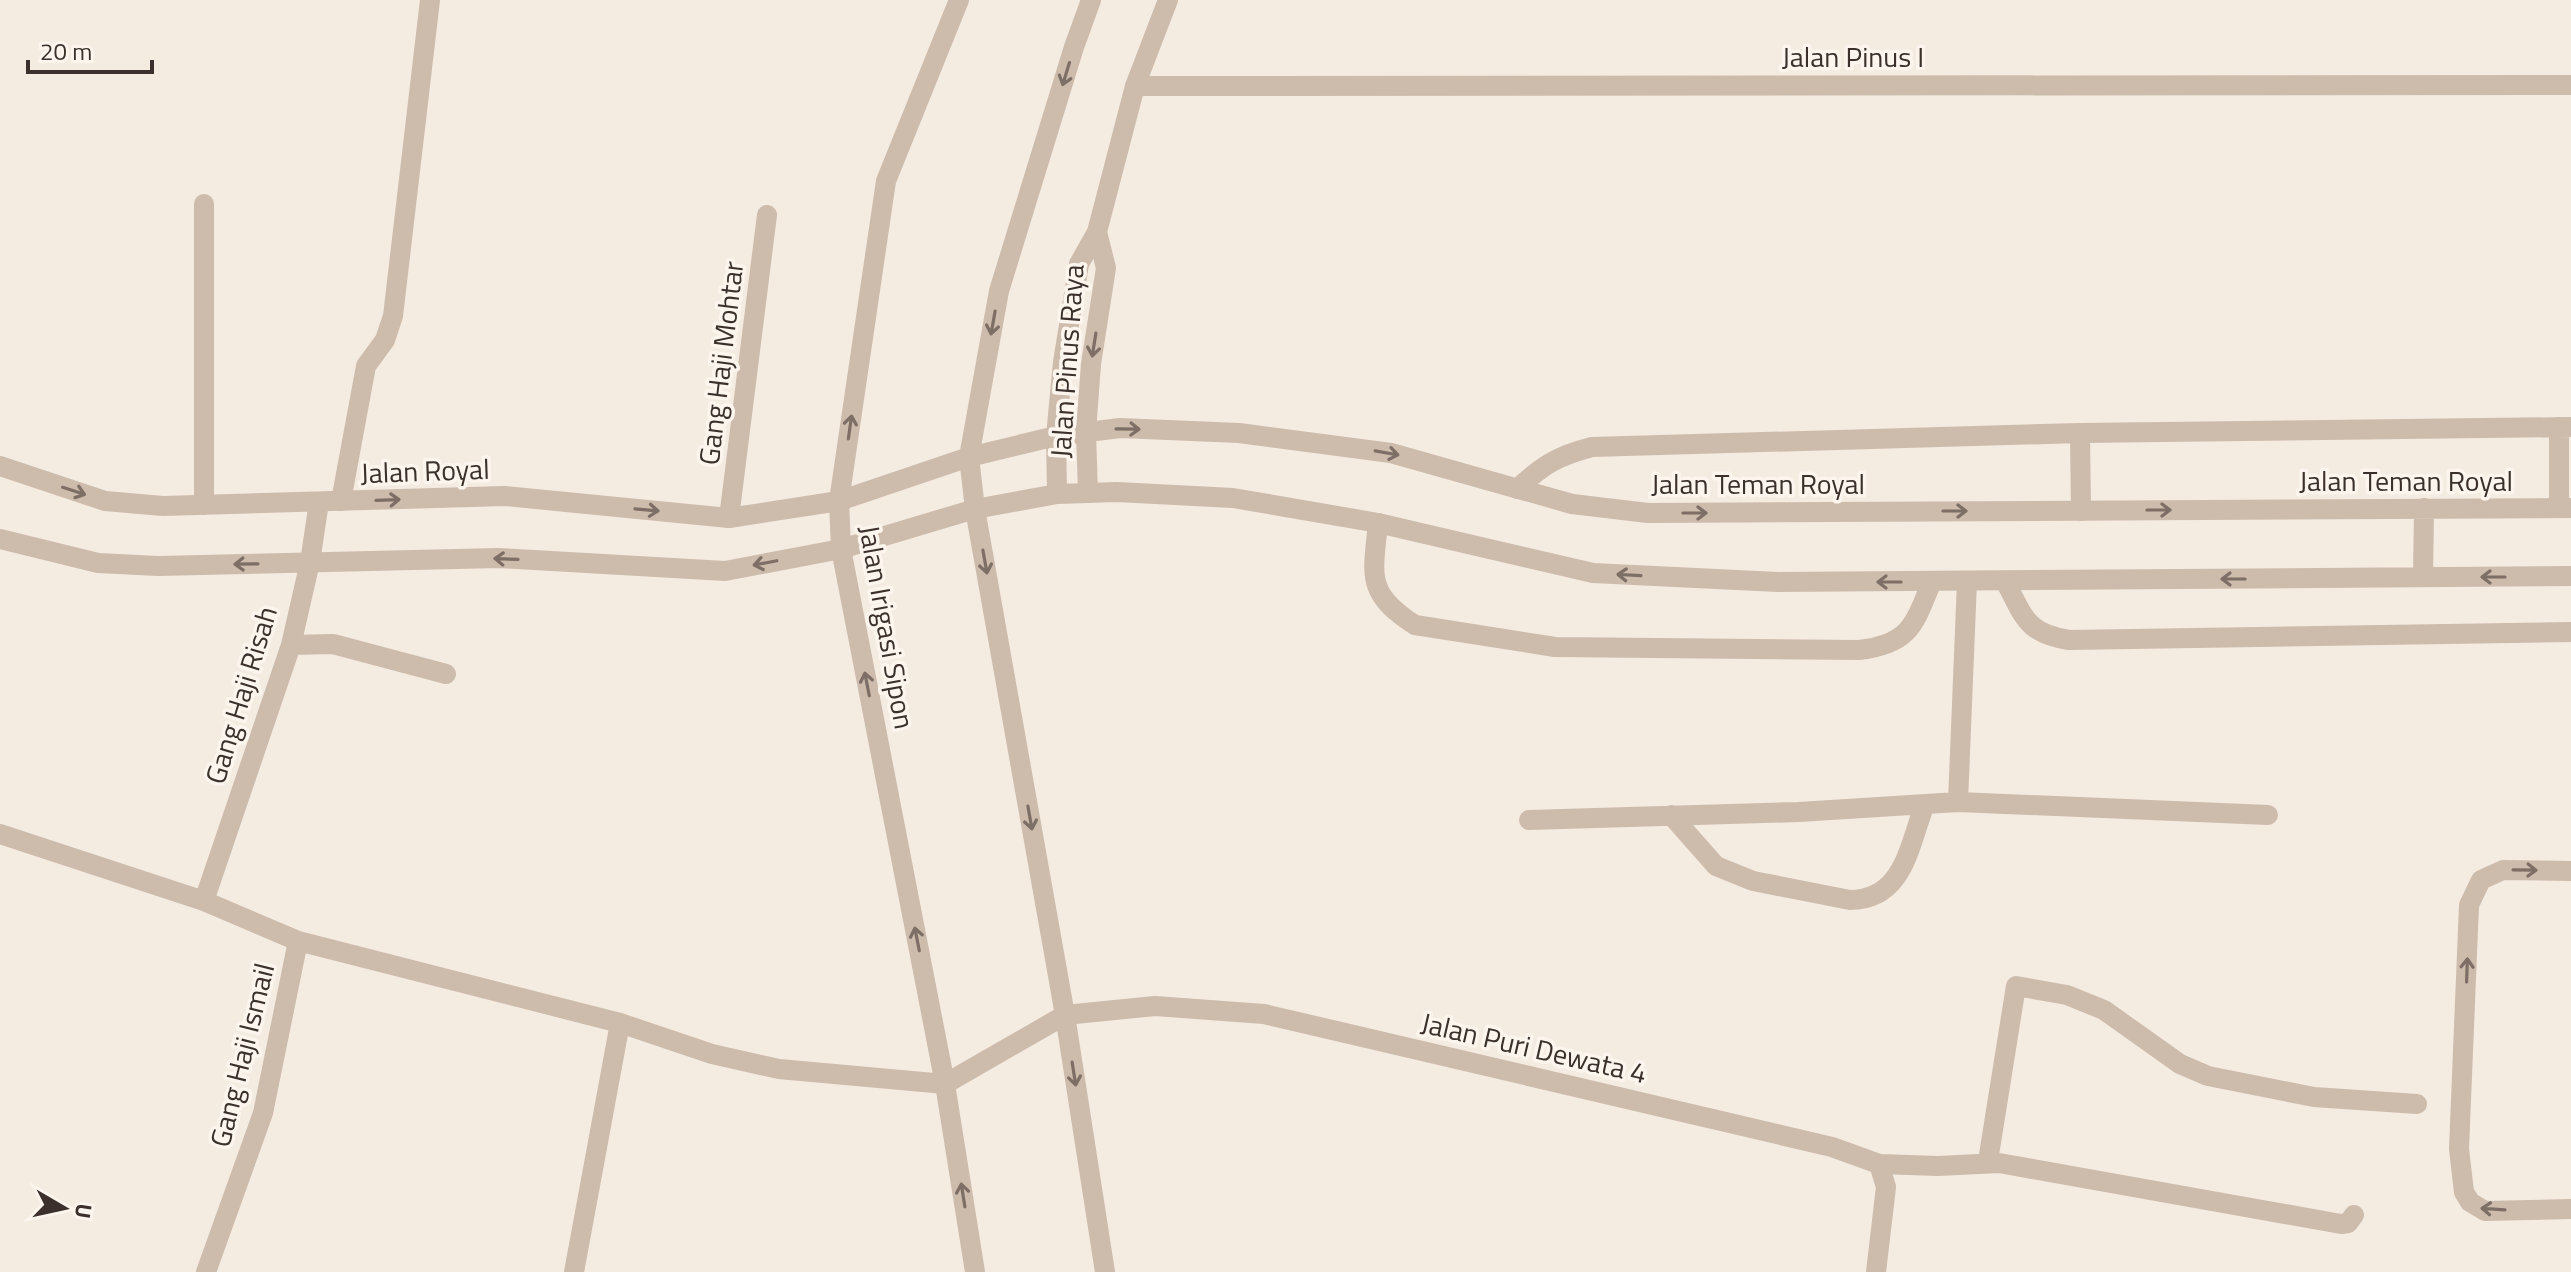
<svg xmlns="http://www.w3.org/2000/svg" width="2571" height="1272" viewBox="0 0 2571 1272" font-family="'Titillium Web',sans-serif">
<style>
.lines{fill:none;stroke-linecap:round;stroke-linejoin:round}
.service{stroke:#cdbbac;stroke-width:20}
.minor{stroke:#cdbbac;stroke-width:20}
.tertiary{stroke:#cdbbac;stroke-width:20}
.oneway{stroke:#7d6f65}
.labels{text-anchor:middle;stroke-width:7;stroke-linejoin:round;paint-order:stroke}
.street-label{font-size:28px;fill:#3b302b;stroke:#fbf5ee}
</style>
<rect width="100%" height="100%" fill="#f4ebe1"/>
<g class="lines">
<path class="service" d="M 2080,433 L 2081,511
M 1517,489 C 1543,465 1557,456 1592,447 L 2080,433 L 2571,427
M 204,505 L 204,204
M 2559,508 L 2559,427
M 1378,523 C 1373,575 1365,593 1415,625 L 1555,647 L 1859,650 C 1910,644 1914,625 1932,581
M 2005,581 C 2024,616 2025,633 2069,640 L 2571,632"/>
<path class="minor" d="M 1135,86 L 2571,85
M 1088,493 L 1086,432 L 1091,364 L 1106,268 L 1097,232
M 1057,494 L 1056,436 L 1063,362 L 1079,264 L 1097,232 L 1135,86 L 1168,0
M 341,501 L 366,366 L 385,340 L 393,316 L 430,0
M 729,518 L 767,215
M 291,645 L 333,644 L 446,674
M 1958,802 L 1967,581
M 1671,815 L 1716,866 L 1753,881 L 1850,900 C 1904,900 1909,845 1925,804
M 1529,820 L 1799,812 L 1958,802 L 2268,815
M 0,834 L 204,901 L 298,941 L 620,1023 L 712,1054 L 779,1069 L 945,1084 L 1065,1015 L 1155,1006 L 1264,1014 L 1832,1147 L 1879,1164 L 1886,1187 L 1876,1272
M 2571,871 L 2503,870 L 2481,880 L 2469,905 L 2459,1149 L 2464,1192 L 2470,1202 L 2485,1211 L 2571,1209
M 204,901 L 291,645 L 310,562 L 319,502
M 1988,1161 L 2016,986 L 2067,995 L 2104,1010 L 2180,1064 L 2208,1076 L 2314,1097 L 2417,1104
M 1879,1164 L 1938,1166 L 1999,1163 L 2341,1224 L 2348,1223 L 2354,1215
M 206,1272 L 263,1113 L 298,941
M 574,1272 L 620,1023"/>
<path class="tertiary" d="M 959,0 L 886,181 L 839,501 L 841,549 L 945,1084 L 975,1272
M 1091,0 L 1074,47 L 999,291 L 969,457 L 975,509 L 1065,1015 L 1105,1272
M 0,466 L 105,501 L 163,506 L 505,496 L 729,518 L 839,501 L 969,457 L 1056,436 L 1120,428 L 1239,433 L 1391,453 L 1572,504 L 1648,513 L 2571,508
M 0,539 L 98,563 L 158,566 L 499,558 L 725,571 L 841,549 L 975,509 L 1057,494 L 1117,492 L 1233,498 L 1378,523 L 1593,573 L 1778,582 L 2571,576
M 2423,577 L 2424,508"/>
</g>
<defs><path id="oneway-shaft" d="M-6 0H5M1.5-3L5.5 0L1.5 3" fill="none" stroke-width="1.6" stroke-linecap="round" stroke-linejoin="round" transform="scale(2)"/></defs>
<g class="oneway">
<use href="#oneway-shaft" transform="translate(1066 74) rotate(107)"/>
<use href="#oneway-shaft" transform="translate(993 323) rotate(100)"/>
<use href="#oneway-shaft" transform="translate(1094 345) rotate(99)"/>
<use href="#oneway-shaft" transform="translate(850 427) rotate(-82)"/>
<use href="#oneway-shaft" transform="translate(1128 429) rotate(1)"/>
<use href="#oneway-shaft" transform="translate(1387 453) rotate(10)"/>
<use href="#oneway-shaft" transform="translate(74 491) rotate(18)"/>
<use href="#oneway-shaft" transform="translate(388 500) rotate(-2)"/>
<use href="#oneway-shaft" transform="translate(647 510) rotate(5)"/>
<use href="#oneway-shaft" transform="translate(2159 510)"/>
<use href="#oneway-shaft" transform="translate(1955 511)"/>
<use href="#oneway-shaft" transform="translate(1695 513)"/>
<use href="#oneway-shaft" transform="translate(506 559) rotate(-178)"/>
<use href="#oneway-shaft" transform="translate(985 562) rotate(80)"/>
<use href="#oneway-shaft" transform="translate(765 563) rotate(169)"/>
<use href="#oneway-shaft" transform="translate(246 564) rotate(179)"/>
<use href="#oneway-shaft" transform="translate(1629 575) rotate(-177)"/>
<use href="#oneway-shaft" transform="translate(2493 577) rotate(180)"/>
<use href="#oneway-shaft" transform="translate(2233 579) rotate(180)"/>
<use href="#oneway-shaft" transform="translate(1889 582) rotate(180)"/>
<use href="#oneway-shaft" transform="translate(867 684) rotate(-101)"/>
<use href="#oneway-shaft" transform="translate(1030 818) rotate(80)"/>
<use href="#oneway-shaft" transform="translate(2525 870) rotate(1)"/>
<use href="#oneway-shaft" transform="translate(917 939) rotate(-101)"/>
<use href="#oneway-shaft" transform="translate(2467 970) rotate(-88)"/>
<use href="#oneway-shaft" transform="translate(1074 1074) rotate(81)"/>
<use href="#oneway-shaft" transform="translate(963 1195) rotate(-99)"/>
<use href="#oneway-shaft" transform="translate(2493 1209) rotate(-176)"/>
</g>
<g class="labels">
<g class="street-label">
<text x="1853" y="67">Jalan Pinus I</text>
<text transform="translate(1067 361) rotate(-86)" y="10">Jalan Pinus Raya</text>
<text transform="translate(721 363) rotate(-83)" y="10">Gang Haji Mohtar</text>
<text transform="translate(425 471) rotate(-2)" y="10">Jalan Royal</text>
<text x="2406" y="491">Jalan Teman Royal</text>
<text x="1758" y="494">Jalan Teman Royal</text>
<text transform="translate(887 627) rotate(80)" y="10">Jalan Irigasi Sipon</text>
<text transform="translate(241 695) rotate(-73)" y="10">Gang Haji Risah</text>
<text transform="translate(1534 1048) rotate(13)" y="10">Jalan Puri Dewata 4</text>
<text transform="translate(242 1055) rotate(-76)" y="10">Gang Haji Ismail</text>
</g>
</g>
<g transform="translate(64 1208) rotate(99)" stroke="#fbf5ee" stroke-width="6" paint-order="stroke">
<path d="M0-6L14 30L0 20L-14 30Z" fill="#3b302b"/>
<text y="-12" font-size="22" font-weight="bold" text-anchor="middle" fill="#3b302b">U</text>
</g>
<path d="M28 60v12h124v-12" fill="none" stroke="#3b302b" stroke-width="4"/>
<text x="40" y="60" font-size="24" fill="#3b302b" stroke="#fbf5ee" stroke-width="6" paint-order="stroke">20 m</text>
</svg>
